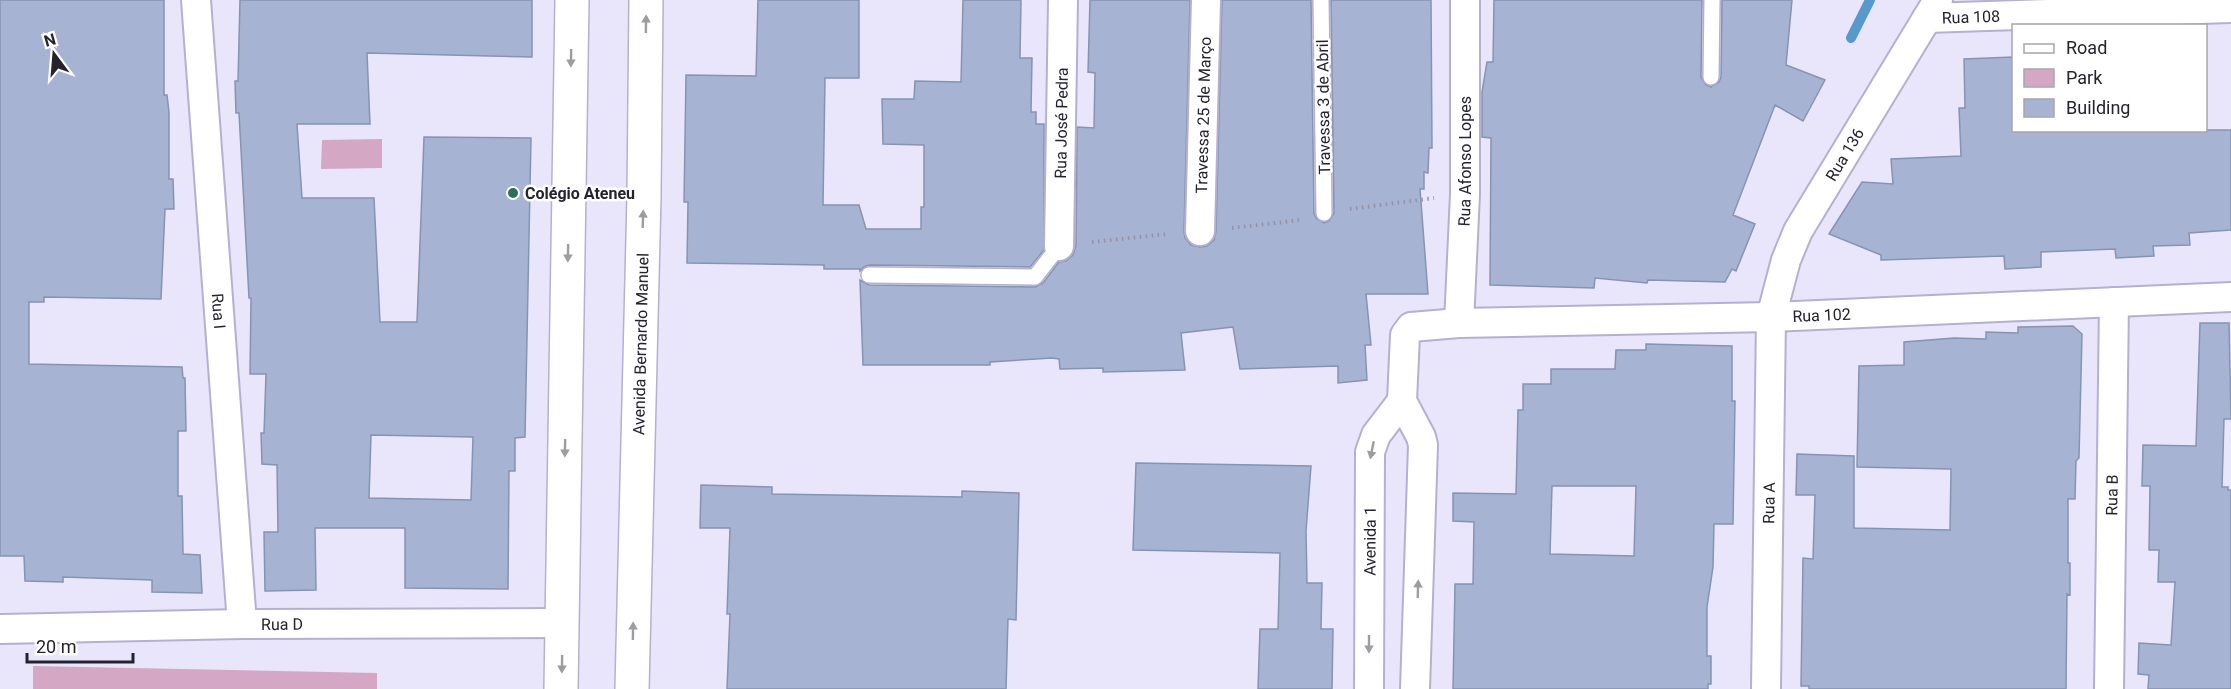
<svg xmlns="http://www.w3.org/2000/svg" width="2231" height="689" viewBox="0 0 2231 689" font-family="Roboto,sans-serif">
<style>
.green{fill:#d4a7c5}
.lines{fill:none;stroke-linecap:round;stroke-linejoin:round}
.stream{stroke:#5899cb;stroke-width:10}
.building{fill:#a6b3d3;stroke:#8693b1;stroke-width:1.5;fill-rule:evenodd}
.service-casing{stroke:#b4b0d2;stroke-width:18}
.minor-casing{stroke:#b4b0d2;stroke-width:32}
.primary-casing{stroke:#b4b0d2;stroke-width:36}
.path{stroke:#9492a4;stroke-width:4;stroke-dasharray:1.5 4.5;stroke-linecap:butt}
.service{stroke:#fff;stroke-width:15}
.minor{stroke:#fff;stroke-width:28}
.primary{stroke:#fff;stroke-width:33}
.oneway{fill:#9c9ca1}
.poi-dot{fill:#2d6d5c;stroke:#fff;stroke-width:2}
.labels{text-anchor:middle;stroke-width:5;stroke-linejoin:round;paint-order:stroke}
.street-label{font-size:16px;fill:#24222f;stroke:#fff}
.poi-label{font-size:16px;font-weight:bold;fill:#24222f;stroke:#fff;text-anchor:start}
</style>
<rect width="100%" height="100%" fill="#e9e6fc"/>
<path class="green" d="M 382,139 L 382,168 L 321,169 L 322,140 Z
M 33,666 L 377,673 L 377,689 L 33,689 Z"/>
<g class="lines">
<path class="stream" d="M 1851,38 L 1870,0"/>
</g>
<path class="building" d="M 0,0 L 164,0 L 164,95 L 167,95 L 169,112 L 169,179 L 173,179 L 174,209 L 165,209 L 161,299 L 44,297 L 44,302 L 29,302 L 29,364 L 182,367 L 183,378 L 185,378 L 186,431 L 178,431 L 178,496 L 182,496 L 183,554 L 200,555 L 202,593 L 152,592 L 152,580 L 63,577 L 63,582 L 25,581 L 24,556 L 0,556 Z
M 240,0 L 532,0 L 532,57 L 367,53 L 370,124 L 297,124 L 302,198 L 374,198 L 380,322 L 417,322 L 424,137 L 531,138 L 525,437 L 515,438 L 515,471 L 509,471 L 508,589 L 405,588 L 405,528 L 315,528 L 316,590 L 265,591 L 264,532 L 278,532 L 277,465 L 262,464 L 261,433 L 264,433 L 266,374 L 250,374 L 251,298 L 249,298 L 239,113 L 236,113 L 235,81 L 238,81 ZM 371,435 L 473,437 L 471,500 L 369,498 Z
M 758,0 L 859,0 L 859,78 L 825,78 L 823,205 L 859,205 L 866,229 L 921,229 L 921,207 L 924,207 L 924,145 L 883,144 L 882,99 L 914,99 L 915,81 L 961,82 L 963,0 L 1021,0 L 1020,58 L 1032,58 L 1031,112 L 1036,112 L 1036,124 L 1044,124 L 1044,250 L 1030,267 L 869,265 L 864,267 L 860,271 L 860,269 L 824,269 L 824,265 L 687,263 L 688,202 L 684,202 L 686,75 L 756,76 Z
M 1090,0 L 1190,0 L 1184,231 L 1185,238 L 1191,245 L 1200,247 L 1207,246 L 1214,240 L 1216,231 L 1222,0 L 1311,0 L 1314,213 L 1316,218 L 1324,223 L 1329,221 L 1334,213 L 1331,0 L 1431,0 L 1432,148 L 1429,148 L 1428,173 L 1424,172 L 1424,189 L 1420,189 L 1428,294 L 1366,294 L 1371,345 L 1365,345 L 1367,380 L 1338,383 L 1338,366 L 1240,369 L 1233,327 L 1181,333 L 1185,370 L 1103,372 L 1103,368 L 1060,369 L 1059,359 L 1052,358 L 990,362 L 990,365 L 863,365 L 860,280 L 869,285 L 1035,287 L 1043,283 L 1059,262 L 1066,261 L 1073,255 L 1076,246 L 1077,127 L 1094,128 L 1095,73 L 1088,72 Z
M 1494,0 L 1702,0 L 1701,77 L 1706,85 L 1711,87 L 1719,82 L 1721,77 L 1722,0 L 1792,0 L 1786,65 L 1825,80 L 1803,121 L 1775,105 L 1733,215 L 1755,224 L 1736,271 L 1732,269 L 1725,282 L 1648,280 L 1647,283 L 1595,278 L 1594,288 L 1490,285 L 1491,138 L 1482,137 L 1482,92 L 1487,62 L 1493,62 Z
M 2013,57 L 2013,130 L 2231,130 L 2231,230 L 2189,233 L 2190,245 L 2153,246 L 2154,256 L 2116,258 L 2115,249 L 2041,252 L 2041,267 L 2005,269 L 2004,256 L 1881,260 L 1881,255 L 1829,234 L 1862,182 L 1893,184 L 1891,159 L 1961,156 L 1959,108 L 1965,108 L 1964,59 Z
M 2200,323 L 2229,323 L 2231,419 L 2224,419 L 2222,487 L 2228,487 L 2228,490 L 2231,490 L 2231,689 L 2148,689 L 2149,675 L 2138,674 L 2139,643 L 2171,645 L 2175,582 L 2158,582 L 2159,550 L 2149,550 L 2150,486 L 2142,486 L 2143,445 L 2196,446 Z
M 2073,326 L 2082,334 L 2079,458 L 2076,461 L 2075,499 L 2068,499 L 2068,563 L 2070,563 L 2070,595 L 2067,594 L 2066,689 L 1809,689 L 1809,686 L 1801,686 L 1803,558 L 1813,559 L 1815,495 L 1796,495 L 1797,454 L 1854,456 L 1854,528 L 1950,530 L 1951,469 L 1857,467 L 1859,366 L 1904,365 L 1904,342 L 1954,338 L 1986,339 L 1986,332 L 2018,333 L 2018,327 Z
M 1646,344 L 1732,346 L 1732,401 L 1735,401 L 1733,524 L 1714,524 L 1713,567 L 1707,607 L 1707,656 L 1711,656 L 1711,684 L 1708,684 L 1708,689 L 1453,689 L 1455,584 L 1473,584 L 1474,522 L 1453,521 L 1453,493 L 1516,494 L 1518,410 L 1523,410 L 1523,384 L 1551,384 L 1551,369 L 1615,369 L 1616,350 L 1646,350 ZM 1552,486 L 1636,486 L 1634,556 L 1550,554 Z
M 1136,463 L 1311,466 L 1306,531 L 1307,583 L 1322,583 L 1321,629 L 1333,629 L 1332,689 L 1258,689 L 1260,629 L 1278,629 L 1280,553 L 1133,550 Z
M 701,485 L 772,487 L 772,494 L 962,497 L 962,491 L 1019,493 L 1016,620 L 1008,619 L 1006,689 L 727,689 L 730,614 L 727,614 L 730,528 L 700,528 Z"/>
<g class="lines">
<g class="service-casing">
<path id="service" d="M 1321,0 L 1324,213
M 1711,77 L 1712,0
M 869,275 L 1035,277 L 1059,246"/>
</g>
<g class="minor-casing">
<g id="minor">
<path id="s1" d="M 196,0 L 242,624"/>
<path id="s2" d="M 1927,18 L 2231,8"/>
<path id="s3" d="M 1200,231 L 1206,0"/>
<path id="s4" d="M 1059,246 L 1063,0"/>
<path id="s5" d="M 1459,323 L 1465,194 L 1465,0"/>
<path id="s6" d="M 0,629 L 242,624 L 563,623"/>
<path id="s7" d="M 1369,689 L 1370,452 L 1376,435 L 1402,401"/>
<path id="s8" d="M 1415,689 L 1423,445 L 1421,437 L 1402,401 L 1405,335 L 1411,327 L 1459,323 L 1771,317 L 2231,297"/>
<path id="s9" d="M 1766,689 L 1771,317 L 1786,260 L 1798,231 L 1938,0"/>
<path id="s10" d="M 2109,689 L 2114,302"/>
</g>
</g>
<g class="primary-casing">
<g id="primary">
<path d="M 561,689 L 572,0"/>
<path id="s11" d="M 632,689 L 644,196 L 646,0"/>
</g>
</g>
<path class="path" d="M 1350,209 L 1434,198
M 1232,228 L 1300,220
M 1092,242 L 1168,234"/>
<use href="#service" class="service"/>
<use href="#minor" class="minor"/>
<use href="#primary" class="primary"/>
</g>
<defs><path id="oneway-solid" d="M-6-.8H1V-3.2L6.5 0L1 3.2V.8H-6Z" transform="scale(1.5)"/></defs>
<g class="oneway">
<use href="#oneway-solid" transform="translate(646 24) rotate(-89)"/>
<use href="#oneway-solid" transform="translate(571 58) rotate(91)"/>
<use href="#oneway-solid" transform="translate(643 219) rotate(-88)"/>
<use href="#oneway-solid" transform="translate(568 253) rotate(91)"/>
<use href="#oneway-solid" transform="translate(565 448) rotate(91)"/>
<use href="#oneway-solid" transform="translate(1372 450) rotate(101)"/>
<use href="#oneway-solid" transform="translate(1418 589) rotate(-88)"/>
<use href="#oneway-solid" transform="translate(633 631) rotate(-89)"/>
<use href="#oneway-solid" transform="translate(1369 644) rotate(90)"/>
<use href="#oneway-solid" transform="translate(562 664) rotate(91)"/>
</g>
<circle class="poi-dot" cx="513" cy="193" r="6"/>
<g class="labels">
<g class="street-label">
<text dy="6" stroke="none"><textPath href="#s2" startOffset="44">Rua 108</textPath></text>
<text transform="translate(1323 107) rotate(-91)" y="6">Travessa 3 de Abril</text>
<text dy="6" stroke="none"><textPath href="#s3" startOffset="116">Travessa 25 de Março</textPath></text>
<text dy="6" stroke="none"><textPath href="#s4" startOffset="123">Rua José Pedra</textPath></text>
<text dy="6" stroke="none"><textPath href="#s9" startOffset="552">Rua 136</textPath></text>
<text dy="6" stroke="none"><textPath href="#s5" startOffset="162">Rua Afonso Lopes</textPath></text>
<text dy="6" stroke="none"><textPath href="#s1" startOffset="312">Rua I</textPath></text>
<text dy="6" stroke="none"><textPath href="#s8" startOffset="780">Rua 102</textPath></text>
<text dy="6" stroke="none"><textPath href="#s11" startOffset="345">Avenida Bernardo Manuel</textPath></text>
<text dy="6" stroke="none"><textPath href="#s10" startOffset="194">Rua B</textPath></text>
<text dy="6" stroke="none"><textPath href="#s9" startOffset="186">Rua A</textPath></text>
<text dy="6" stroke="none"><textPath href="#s7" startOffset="148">Avenida 1</textPath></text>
<text dy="6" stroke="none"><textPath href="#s6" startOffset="282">Rua D</textPath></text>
</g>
<g class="poi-label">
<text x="525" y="199">Colégio Ateneu</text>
</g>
</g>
<rect x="2012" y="24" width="195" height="108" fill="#ffffff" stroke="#a7a7ac" stroke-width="1.5"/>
<rect x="2024" y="44" width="30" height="9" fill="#ffffff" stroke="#a7a7ac" stroke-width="1.5"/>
<text x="2066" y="54" font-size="18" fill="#24222f">Road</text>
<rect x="2024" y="69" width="30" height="18" fill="#d4a7c5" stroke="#a7a7ac" stroke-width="1.5"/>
<text x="2066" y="84" font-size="18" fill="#24222f">Park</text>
<rect x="2024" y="99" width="30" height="18" fill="#a6b3d3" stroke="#a7a7ac" stroke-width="1.5"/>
<text x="2066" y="114" font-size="18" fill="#24222f">Building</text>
<g transform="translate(54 54) rotate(344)" stroke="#ffffff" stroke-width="4.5" paint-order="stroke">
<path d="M0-4.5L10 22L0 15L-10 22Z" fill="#24222f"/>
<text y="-9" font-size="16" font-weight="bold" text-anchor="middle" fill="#24222f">N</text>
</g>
<path d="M27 653v9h106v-9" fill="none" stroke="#24222f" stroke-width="3"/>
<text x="36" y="653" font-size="18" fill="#24222f" stroke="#ffffff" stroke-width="4.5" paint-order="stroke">20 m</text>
</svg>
